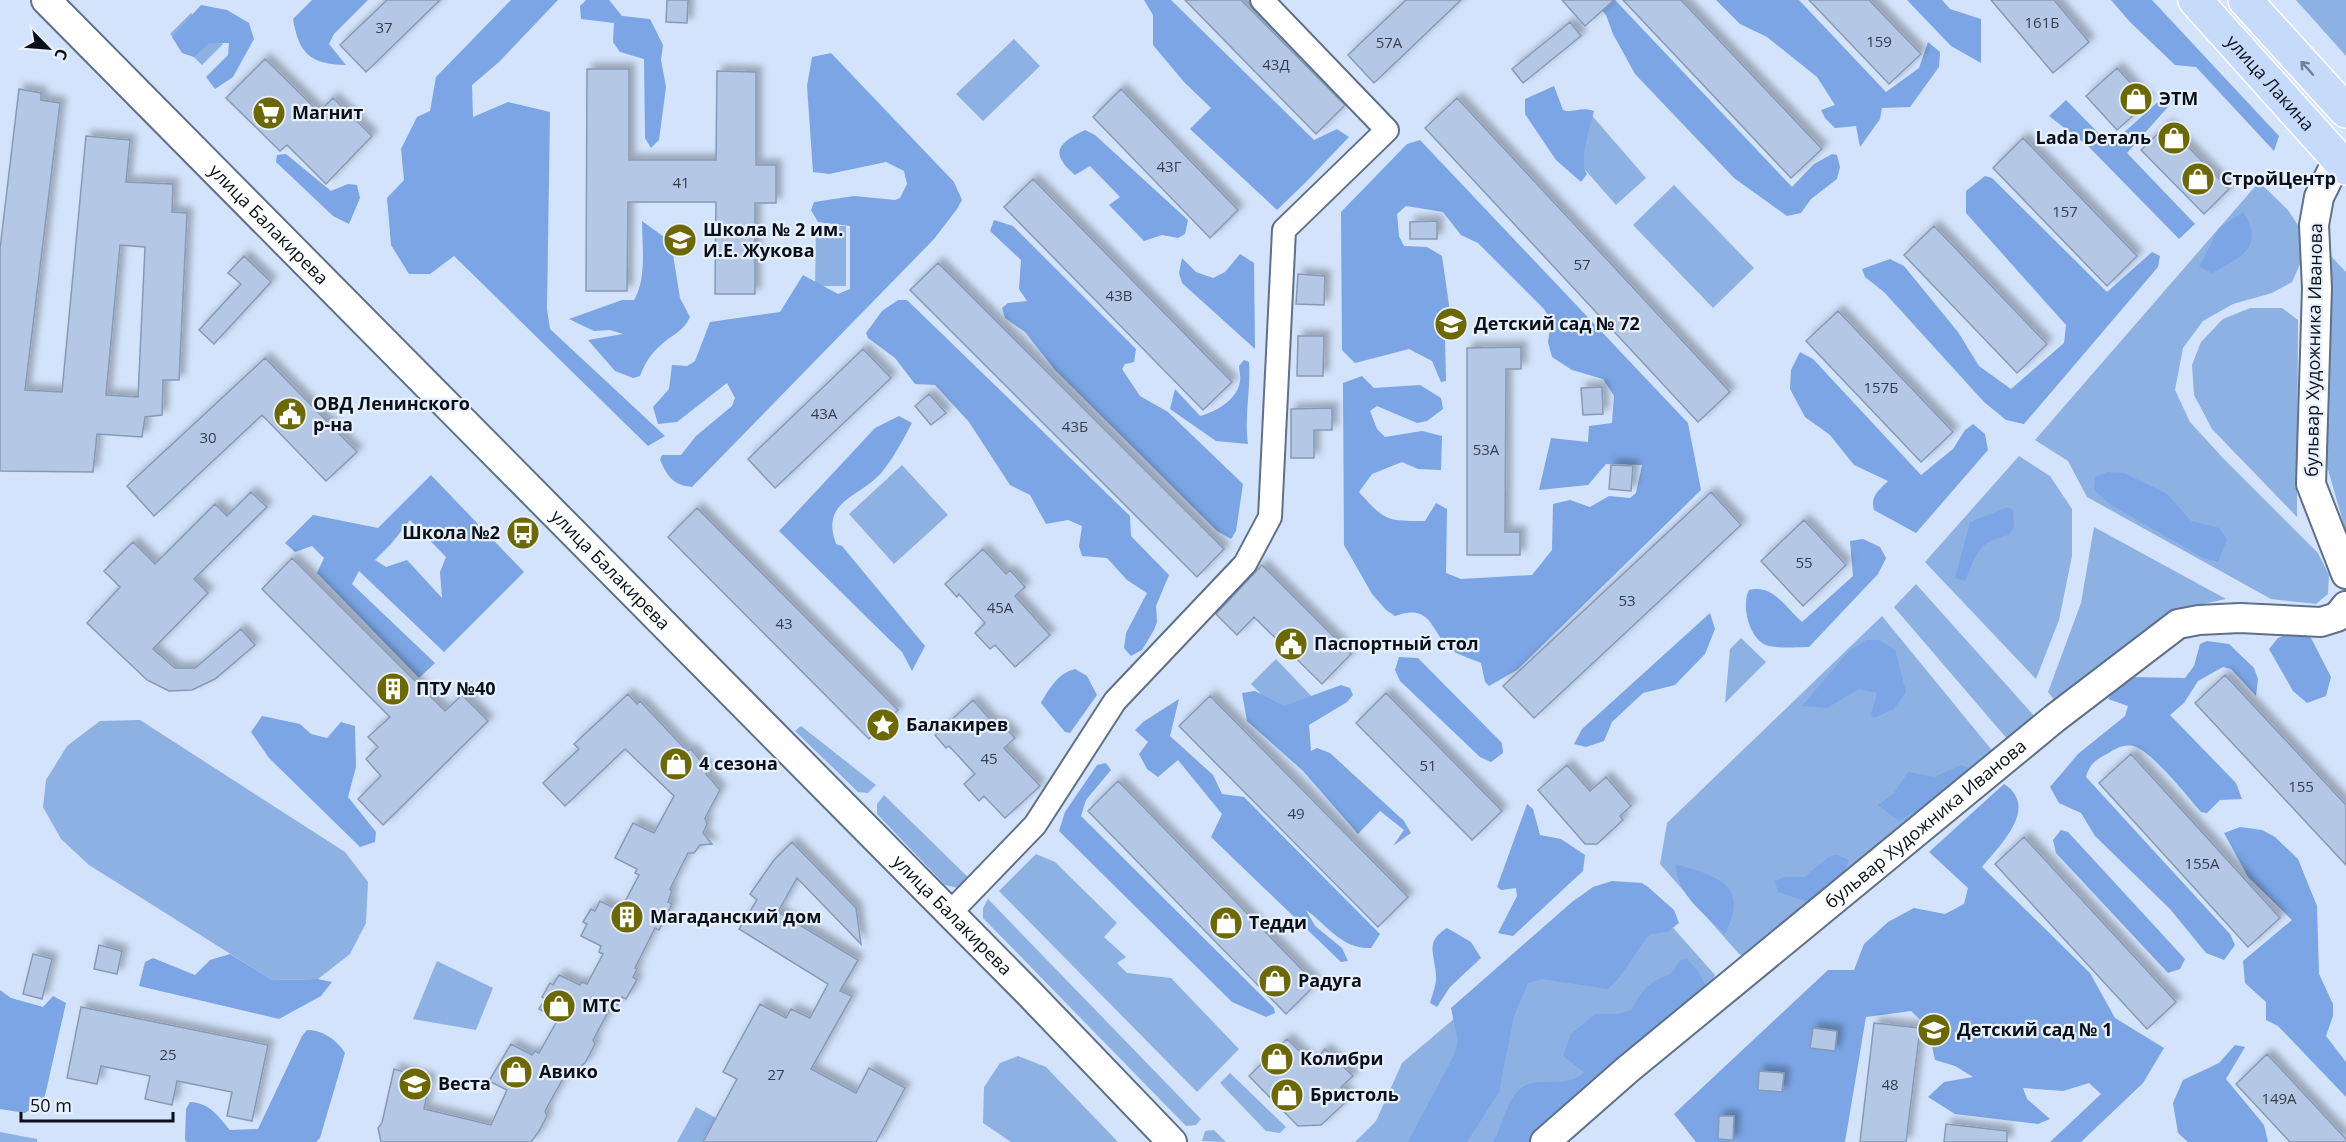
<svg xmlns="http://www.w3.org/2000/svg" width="2346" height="1142" viewBox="0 0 2346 1142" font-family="'Open Sans',sans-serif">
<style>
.green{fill:#8eb1e4}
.forest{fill:#7ba5e4;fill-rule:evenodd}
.building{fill:#b4c8e5;stroke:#879ab5;stroke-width:1.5;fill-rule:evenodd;filter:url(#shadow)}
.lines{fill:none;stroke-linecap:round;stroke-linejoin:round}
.minor-casing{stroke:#5e708a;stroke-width:26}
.tertiary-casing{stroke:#5e708a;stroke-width:32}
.trunk-casing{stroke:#fff;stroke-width:36}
.minor{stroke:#fff;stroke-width:22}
.tertiary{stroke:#fff;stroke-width:28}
.trunk{stroke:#c6dafa;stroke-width:33}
.oneway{stroke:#717f95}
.labels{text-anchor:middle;stroke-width:4.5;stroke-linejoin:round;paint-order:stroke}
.number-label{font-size:15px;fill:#343e4d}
.street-label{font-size:18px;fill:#09101a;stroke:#e7f0fc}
.poi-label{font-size:18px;font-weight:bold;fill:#09101a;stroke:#e7f0fc;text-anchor:start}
</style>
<defs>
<filter id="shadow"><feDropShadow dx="5.5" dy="-5.5" stdDeviation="3" flood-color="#0004"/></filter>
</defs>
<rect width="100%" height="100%" fill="#d3e3fb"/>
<path class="green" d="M 2296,0 L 2346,0 L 2346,56 Z
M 191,13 L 223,44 L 202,65 L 170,34 Z
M 1014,39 L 1040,66 L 983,121 L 956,94 Z
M 1589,112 L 1646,178 L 1616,205 L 1558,139 Z
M 2259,182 L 2288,210 L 2303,233 L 2301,262 L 2292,282 L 2272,293 L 2233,304 L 2203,321 L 2183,348 L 2175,390 L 2190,422 L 2222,457 L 2318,553 L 2329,575 L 2328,594 L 2316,604 L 2271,599 L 2087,497 L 2068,461 L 2035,440 Z
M 1674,185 L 1754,268 L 1713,308 L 1633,225 Z
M 816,226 L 846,226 L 846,286 L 815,286 Z
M 2330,255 L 2346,272 L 2346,532 L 2322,449 Z
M 2250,308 L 2282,308 L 2298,320 L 2297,517 L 2212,429 L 2194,395 L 2192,365 L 2201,342 L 2223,319 Z
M 2019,456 L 2050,476 L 2072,509 L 2072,556 L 2059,620 L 2036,679 L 1925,562 Z
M 902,465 L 948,515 L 894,564 L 849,514 Z
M 2094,527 L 2226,599 L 2171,611 L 2055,701 L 2048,692 L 2081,603 Z
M 1916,584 L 2036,718 L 2009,741 L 1894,607 Z
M 1882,616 L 1995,754 L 1749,958 L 1739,954 L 1660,864 L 1667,823 Z
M 1741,638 L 1766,662 L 1725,703 L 1730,649 Z
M 1276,659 L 1316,701 L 1292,725 L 1251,684 Z
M 140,720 L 345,852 L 368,882 L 366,923 L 350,954 L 318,979 L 272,980 L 89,865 L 61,839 L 43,807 L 46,780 L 67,746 L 100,721 Z
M 801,726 L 876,785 L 868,793 L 858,792 L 795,731 Z
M 884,795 L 974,883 L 966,890 L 945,885 L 877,814 L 877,804 Z
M 1036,854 L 1055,862 L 1117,923 L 1104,937 L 1126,957 L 1117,963 L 1127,973 L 1171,978 L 1239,1049 L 1197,1092 L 999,891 Z
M 1644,895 L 1715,975 L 1705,995 L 1533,1142 L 1355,1142 L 1376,1121 L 1402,1063 L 1589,904 Z
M 988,899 L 1201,1119 L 1196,1125 L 1186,1126 L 983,918 L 983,908 Z
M 437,961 L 493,988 L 476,1030 L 413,1019 Z
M 1018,1056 L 1046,1067 L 1118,1142 L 1011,1142 L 983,1123 L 984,1087 L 1000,1063 Z
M 1230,1073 L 1286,1127 L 1280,1133 L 1266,1131 L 1220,1083 Z
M 696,1107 L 716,1118 L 703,1142 L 677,1142 Z
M 1214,1130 L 1226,1142 L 1202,1141 L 1205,1131 Z
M 0,1132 L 37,1139 L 37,1142 L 0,1142 Z"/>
<path class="forest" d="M 312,0 L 368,0 L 334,34 L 329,44 L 346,65 C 310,64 299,54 293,19 Z
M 511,0 L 558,0 L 499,62 L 472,85 L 473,117 L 508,102 L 550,112 L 547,309 L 550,329 L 665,436 L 648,446 L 454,256 L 430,274 L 409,274 L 391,245 L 387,198 L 404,180 L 401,149 L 417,117 L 430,111 L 436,77 Z
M 586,0 L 609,0 L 622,16 L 650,19 L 663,45 L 661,60 L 666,87 L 659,140 L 651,148 L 645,138 L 644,59 L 620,52 L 613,42 L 614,23 L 581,19 L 580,6 Z
M 1144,0 L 1171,0 L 1314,140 L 1337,129 L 1349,137 L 1306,182 L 1277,210 L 1190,129 L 1211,108 L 1184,82 L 1153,45 L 1153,15 Z
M 1592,0 L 1615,0 L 1792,187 L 1814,164 L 1832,154 L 1837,155 L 1840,167 L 1837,179 L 1811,199 L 1801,213 L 1787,216 L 1734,178 L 1635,74 L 1613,34 L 1606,15 Z
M 1716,0 L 1799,0 L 1886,92 L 1919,68 L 1928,42 L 1940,52 L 1939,67 L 1910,107 L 1882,108 L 1880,119 L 1860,147 L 1856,126 L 1835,128 L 1825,118 L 1821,110 L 1835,105 L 1817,77 L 1767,37 L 1740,24 Z
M 1907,0 L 1942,0 L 1950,9 L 1981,19 L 1981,63 L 1951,46 Z
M 2111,0 L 2152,0 L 2279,136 L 2274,151 L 2196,67 L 2175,65 L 2130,22 Z
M 201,5 L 227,10 L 249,23 L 254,39 L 233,77 L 215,89 L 206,77 L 228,55 L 229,43 L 209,43 L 194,57 L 182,53 L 172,37 Z
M 831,53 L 954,182 L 962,200 L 957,209 L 934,239 L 692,487 C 673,485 668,477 660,460 L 662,455 L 681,455 L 696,436 L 732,406 L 735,398 L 727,383 L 677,422 L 658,424 L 653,407 L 669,389 L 672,365 L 687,366 L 695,361 L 710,322 L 780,312 L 803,275 L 838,294 L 850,289 L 850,226 L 818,222 L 811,210 L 814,202 L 854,196 L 895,200 L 900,198 L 907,184 L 904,171 L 886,162 L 829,174 L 813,172 L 807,86 L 812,57 Z
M 1554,86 L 1563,110 C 1573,114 1579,106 1594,111 C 1590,127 1578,162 1587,174 L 1581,182 L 1556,160 L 1525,114 L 1525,99 Z
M 2170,91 L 2175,99 L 2127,153 L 2195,224 L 2179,239 L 2089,147 L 2049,116 L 2066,100 L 2110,145 Z
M 1085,130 L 1095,135 L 1188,220 L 1185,234 L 1178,238 L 1162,235 L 1144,241 L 1109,205 L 1120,197 L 1090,166 L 1075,175 C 1048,152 1059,143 1085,130 Z
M 1420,140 L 1688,423 L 1701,490 L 1517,670 L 1489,686 L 1485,682 L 1481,663 C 1472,659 1458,655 1450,649 C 1429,629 1432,603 1395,616 L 1386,610 L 1372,594 L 1344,545 L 1343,383 L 1362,376 L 1374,388 L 1420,385 L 1441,398 L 1443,409 L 1427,421 L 1417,423 L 1377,406 L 1370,411 L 1377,429 L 1385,437 L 1422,431 L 1442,436 L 1441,470 L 1418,469 L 1402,462 L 1372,474 L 1359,492 C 1385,521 1386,521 1425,521 L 1436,503 L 1447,509 L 1446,573 L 1461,579 L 1532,575 L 1552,550 L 1553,504 L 1570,500 L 1590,507 L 1609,496 L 1630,498 L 1636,493 L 1642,465 L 1606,464 L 1588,485 L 1539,490 L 1551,438 L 1588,442 L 1589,426 L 1612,423 L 1614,396 L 1603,379 L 1572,370 L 1552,357 L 1548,342 L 1551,321 L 1544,309 L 1478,243 L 1461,235 L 1443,212 L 1406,206 L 1397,214 L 1399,236 L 1404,246 L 1427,247 L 1442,256 L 1450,312 L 1445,338 L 1446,381 L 1441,382 L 1432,361 L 1409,349 L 1355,363 L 1342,350 L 1341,212 L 1407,144 Z
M 286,154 L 331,191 L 348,184 L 357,185 L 360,198 L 349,224 L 333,216 L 276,162 L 277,155 Z
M 1985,176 L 1992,178 L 2107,292 L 2152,252 L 2160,256 L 2158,267 L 2024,424 L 2006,420 L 1984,402 L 1884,292 L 1865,277 L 1862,269 L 1890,259 L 1904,266 L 1958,332 L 1979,366 L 2011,389 L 2064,343 L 2066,325 L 1966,213 L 1966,191 Z
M 2243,212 C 2266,247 2240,258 2212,273 L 2199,267 L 2219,228 Z
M 994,220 L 1013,226 L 1136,349 L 1134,362 L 1125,364 L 1122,369 L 1140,396 L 1168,412 L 1243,484 L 1236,531 L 1231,539 L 1217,531 L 1055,370 L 1025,332 L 1005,318 L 1002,308 L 1008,303 L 1027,301 L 1019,289 L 1021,260 L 990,231 Z
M 642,221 L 671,242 L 680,298 L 690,317 C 684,331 673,334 662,344 C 651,353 645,363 640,376 L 633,378 L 615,371 L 588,340 L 623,334 L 610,330 L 594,331 L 569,319 L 622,300 L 634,300 C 647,279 642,245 642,221 Z
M 1240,254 L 1254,263 L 1255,349 L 1182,283 L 1179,273 L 1182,258 L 1196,272 L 1213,278 L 1225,272 Z
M 898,300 L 907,300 L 1130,516 L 1131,536 L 1169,575 L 1156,606 L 1157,622 L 1154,630 L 1142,650 L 1131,656 L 1124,648 L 1126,633 L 1147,593 L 1127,580 L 1107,558 L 1082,556 L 1079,546 L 1082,526 L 1068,520 L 1046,524 L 1030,495 L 1010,485 L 969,422 L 935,385 L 915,384 L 895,358 L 868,338 L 866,333 L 882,311 Z
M 1800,352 L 1813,359 L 1921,475 L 1953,449 L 1965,430 L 1973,424 L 1985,434 L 1988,450 L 1916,533 L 1874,510 C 1870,496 1879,490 1888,481 L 1854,465 L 1830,435 L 1805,417 L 1790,389 L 1791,370 Z
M 1244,360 L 1249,362 C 1251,390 1244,416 1248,444 L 1216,441 L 1170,409 L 1175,389 L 1200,416 C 1216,412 1238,399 1240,381 C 1241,376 1239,370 1239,366 Z
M 899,416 L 912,423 C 903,440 894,457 882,472 C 860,498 820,500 836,544 L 842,546 L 925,646 L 912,671 L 902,652 L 779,531 L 875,428 Z
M 2107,472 L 2124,473 L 2167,494 L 2191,521 L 2219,528 L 2227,539 L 2218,562 L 2203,558 L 2110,504 L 2094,490 L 2095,477 Z
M 431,475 L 524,572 L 444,652 L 359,571 L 352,584 L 435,663 L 419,678 L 317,573 L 324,558 L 312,546 L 295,552 L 285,543 L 313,515 L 378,528 ZM 410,520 L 446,557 L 440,572 L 442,598 L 407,560 L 386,567 L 375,560 L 391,544 Z
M 2008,507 L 2013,510 L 2014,527 L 2009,535 C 1977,542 1977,554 1965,581 L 1955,578 L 1970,522 Z
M 1863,539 L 1880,547 L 1886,558 L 1878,574 L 1809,647 C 1799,647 1775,649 1766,645 C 1749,638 1741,605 1749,590 C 1773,584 1785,607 1802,622 L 1853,576 L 1850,541 Z
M 1710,613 L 1715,629 L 1705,654 L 1675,685 L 1643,693 L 1612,722 L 1604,741 L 1586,747 L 1574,744 L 1582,729 Z
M 2298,630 L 2311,638 L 2331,677 L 2326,696 L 2307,703 L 2293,691 L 2269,649 L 2278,638 Z
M 1866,640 L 1879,640 L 1895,650 L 1906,692 L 1894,709 L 1874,718 L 1871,715 L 1877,693 L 1859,689 L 1827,708 L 1802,706 L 1848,652 Z
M 2207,641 L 2229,644 L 2254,668 L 2258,679 L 2256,696 L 2231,669 L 2223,667 L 2198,681 L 2184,703 L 2170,715 L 2236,783 L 2242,799 L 2220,800 L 2207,813 L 2201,812 C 2188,797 2150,749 2133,746 C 2123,744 2115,749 2107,754 C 2095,760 2089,765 2086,777 L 2230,934 L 2235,945 L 2224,960 L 2206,953 L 2170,909 L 2095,836 L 2081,813 L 2059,803 L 2050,787 L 2078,754 L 2125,716 L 2128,706 L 2108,699 L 2119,682 L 2130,677 L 2185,678 L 2194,666 L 2200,644 Z
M 1399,657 L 1418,658 L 1502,743 L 1503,753 L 1491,762 L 1480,757 L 1400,681 L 1395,670 Z
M 1075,669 L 1087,676 L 1097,695 L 1070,733 L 1065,732 L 1041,703 C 1049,689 1058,673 1075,669 Z
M 1341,685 L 1350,688 L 1353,695 L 1347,702 L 1309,725 L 1311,751 L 1317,748 L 1330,753 L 1404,821 L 1411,833 L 1393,846 L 1404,830 L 1380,811 L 1358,834 L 1303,771 L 1247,721 L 1242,693 L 1255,691 L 1284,706 Z
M 1179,699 L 1170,736 L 1213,775 L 1222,794 L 1244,797 L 1380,934 L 1371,948 C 1343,950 1327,925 1306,910 L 1315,926 L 1342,948 L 1348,961 L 1341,962 L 1211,837 L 1222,814 L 1178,760 L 1158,777 L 1147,769 L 1139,754 L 1148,742 L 1135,730 L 1143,722 Z
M 262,716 L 300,724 L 311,734 L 327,738 L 341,722 L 355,726 L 356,767 L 348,797 L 376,832 L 375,842 L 360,847 L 269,758 L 251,732 Z
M 1106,763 L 1111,770 L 1086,800 L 1081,816 L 1274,1008 L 1275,1013 L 1266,1017 L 1232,1002 L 1059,831 L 1065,812 L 1097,765 Z
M 1961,765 L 1968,768 L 1951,791 L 1899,821 L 1878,805 L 1894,793 L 1908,772 L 1934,777 Z
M 2004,784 C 2040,807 2000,845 1982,867 L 2090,973 L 2115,1018 L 2164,1048 L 2143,1083 L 2081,1142 L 2050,1142 L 2101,1094 L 2089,1083 L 2063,1091 L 2023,1088 L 2027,1099 L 2050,1119 L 2038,1124 L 1955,1114 L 1928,1097 L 1944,1082 L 1973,1077 L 1955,1066 L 1935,1060 L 1928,1027 L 1911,1011 L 1866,1017 L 1845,1142 L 1696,1142 L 1674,1114 L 1828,970 L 1854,970 L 1864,944 L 1888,922 L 1914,908 L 1945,914 L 1964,904 L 1968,888 L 1929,852 ZM 1719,1116 L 1734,1117 L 1733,1140 L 1718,1139 Z
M 1527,804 L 1533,809 L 1540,835 L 1561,839 L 1585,855 L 1583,871 L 1513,936 L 1498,933 L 1517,896 L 1516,888 L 1501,890 L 1497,887 Z
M 2240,827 L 2262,830 L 2275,837 L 2298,859 L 2317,906 L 2319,974 L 2333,1004 L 2333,1016 L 2326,1036 L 2346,1062 L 2346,1097 L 2278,1026 L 2266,1020 L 2266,1002 L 2245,983 L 2243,961 L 2292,920 L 2248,877 L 2224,833 Z
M 2061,830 L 2068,832 L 2185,959 L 2180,969 L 2168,973 L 2056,853 L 2053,840 Z
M 1837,855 L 1849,860 L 1840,883 L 1811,903 L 1778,892 L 1775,881 L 1784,877 L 1804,877 L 1830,856 Z
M 1676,864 C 1718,877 1750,884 1725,934 C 1706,916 1675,893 1676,864 Z
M 1612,881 L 1642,883 L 1648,887 L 1674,910 L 1679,923 L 1667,932 L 1651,934 L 1646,938 L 1619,978 L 1608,989 L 1542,979 L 1528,983 L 1514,1016 L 1499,1092 L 1467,1142 L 1408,1142 L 1454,1055 L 1458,1041 L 1451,1008 L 1572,902 L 1593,887 Z
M 1447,928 L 1471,942 L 1481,958 L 1450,987 L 1437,1007 L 1430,1003 C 1432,995 1437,984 1436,975 C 1435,954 1424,942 1447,928 Z
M 230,954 L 272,980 L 318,979 L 332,982 L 321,996 L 279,1019 L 139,986 L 145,962 L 153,958 L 195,975 L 210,960 Z
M 1687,959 L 1698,971 L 1707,989 L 1536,1142 L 1493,1142 C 1502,1128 1507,1101 1518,1091 C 1535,1073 1567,1091 1584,1072 L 1563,1056 L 1571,1034 L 1595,1014 L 1618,1014 L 1631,1010 C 1637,1000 1642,990 1652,983 C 1668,972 1669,981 1680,960 Z
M 0,990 L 11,998 L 43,1007 L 53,996 L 66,1003 L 44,1100 L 25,1113 L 0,1109 Z
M 307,1030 C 323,1030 337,1040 345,1053 L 320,1138 L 316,1142 L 187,1142 L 185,1140 L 186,1109 L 190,1102 C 210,1103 217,1115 230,1130 L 258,1129 L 302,1036 Z
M 2235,1045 L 2245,1047 L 2226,1079 L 2264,1125 L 2268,1142 L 2188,1142 L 2178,1133 L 2173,1103 L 2183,1080 L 2219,1063 Z"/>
<path class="building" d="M 387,0 L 440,0 L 366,72 L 340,45 Z
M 667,0 L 688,0 L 687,23 L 666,22 Z
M 1185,0 L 1241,0 L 1345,105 L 1316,134 Z
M 1406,0 L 1461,0 L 1374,83 L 1348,55 Z
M 1562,0 L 1614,0 L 1585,26 Z
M 1623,0 L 1681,0 L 1822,149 L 1791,178 Z
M 1809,0 L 1869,0 L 1921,54 L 1889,84 Z
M 1991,0 L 2054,0 L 2089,42 L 2053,73 Z
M 1570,22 L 1581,36 L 1523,83 L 1512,69 Z
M 265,59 L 319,112 L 333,98 L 372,136 L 326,184 L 287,145 L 280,151 L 226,98 Z
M 2117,68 L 2148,102 L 2117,130 L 2086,96 Z
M 587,69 L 629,69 L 629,160 L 716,160 L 717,71 L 756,72 L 756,165 L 776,165 L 776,203 L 755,203 L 755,294 L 715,294 L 716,202 L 628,202 L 627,291 L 586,291 Z
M 19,89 L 41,93 L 41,100 L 60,103 L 25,390 L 62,392 L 86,136 L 130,140 L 126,182 L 173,184 L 172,212 L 187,213 L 179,380 L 163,380 L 162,415 L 145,417 L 142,437 L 97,434 L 93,472 L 0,471 L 0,249 ZM 120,245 L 145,247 L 138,397 L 106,395 Z
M 1121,89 L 1238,210 L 1210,238 L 1093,117 Z
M 1457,98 L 1730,392 L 1698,422 L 1425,128 Z
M 2167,125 L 2229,189 L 2204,214 L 2141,150 Z
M 2023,138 L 2137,256 L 2107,286 L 1993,168 Z
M 1033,179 L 1232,382 L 1203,410 L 1004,207 Z
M 1437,221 L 1437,239 L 1410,239 L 1410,222 Z
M 1934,226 L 2047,344 L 2017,373 L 1904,255 Z
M 244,256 L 271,282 L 214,344 L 199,330 L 241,284 L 228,273 Z
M 938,263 L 1224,549 L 1197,577 L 910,290 Z
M 1298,274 L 1325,276 L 1324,305 L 1296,304 Z
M 1838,311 L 1953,432 L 1921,462 L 1806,341 Z
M 1298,336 L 1324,336 L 1323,376 L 1297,376 Z
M 1521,347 L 1521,369 L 1506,369 L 1505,532 L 1520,532 L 1520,555 L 1467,555 L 1467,348 Z
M 863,349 L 891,378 L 775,488 L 748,459 Z
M 265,358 L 357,452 L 326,481 L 262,415 L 154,516 L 127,486 Z
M 1602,387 L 1603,414 L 1583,415 L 1581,388 Z
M 929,394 L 946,413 L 931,425 L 915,406 Z
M 1332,408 L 1332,430 L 1314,430 L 1314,458 L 1291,458 L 1291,409 Z
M 1611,465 L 1633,466 L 1631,491 L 1609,489 Z
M 251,492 L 267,507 L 194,579 L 208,593 L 153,649 L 175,668 L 195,668 L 241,629 L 255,645 L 215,679 L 192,690 L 169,691 L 147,680 L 87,623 L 120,587 L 104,571 L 133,542 L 155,564 L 215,504 L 227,516 Z
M 1711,492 L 1741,525 L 1534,718 L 1503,686 Z
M 697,508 L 898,710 L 869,739 L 668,537 Z
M 1804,520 L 1846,565 L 1803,606 L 1761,561 Z
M 983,549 L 1006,574 L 1010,570 L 1025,587 L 1015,596 L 1050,635 L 1015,667 L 995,645 L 990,649 L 975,633 L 985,623 L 959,594 L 957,597 L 945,584 Z
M 292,558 L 445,711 L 462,695 L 488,721 L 383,825 L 358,799 L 381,776 L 366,759 L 378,747 L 368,737 L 390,717 L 262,589 Z
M 1262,565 L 1351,654 L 1322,684 L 1254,617 L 1237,635 L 1216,614 Z
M 2225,675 L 2346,805 L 2346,865 L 2195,703 Z
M 1386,693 L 1502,811 L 1472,840 L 1356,723 Z
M 628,694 L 637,704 L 640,701 L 687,751 L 691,749 L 708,770 L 706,774 L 720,790 L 705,818 L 707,824 L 703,833 L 712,844 L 700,845 L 694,853 L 688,853 L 670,889 L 672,891 L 668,902 L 672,904 L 659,930 L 655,928 L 635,968 L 637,969 L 633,977 L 637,980 L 626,999 L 622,997 L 618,1005 L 613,1003 L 593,1040 L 595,1044 L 585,1063 L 580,1067 L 575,1066 L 570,1075 L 565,1075 L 545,1111 L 547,1116 L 539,1131 L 531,1142 L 381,1142 L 378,1128 L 382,1123 L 394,1069 L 430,1079 L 424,1109 L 491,1125 L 507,1090 L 489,1081 L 511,1044 L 532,1055 L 535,1051 L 539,1053 L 558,1019 L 539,1009 L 545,999 L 542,997 L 550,983 L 553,985 L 559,975 L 580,985 L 582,982 L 587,984 L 603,954 L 599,952 L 601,946 L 581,936 L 587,924 L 583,922 L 591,909 L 595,911 L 600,901 L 620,911 L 639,875 L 635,873 L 637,869 L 615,858 L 633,823 L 654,833 L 674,796 L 625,749 L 565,806 L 543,783 L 579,749 L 574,744 Z
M 1210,696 L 1408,897 L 1378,927 L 1179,726 Z
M 973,700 L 995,725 L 999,721 L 1015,738 L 1004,748 L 1040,786 L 1005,818 L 984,796 L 979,801 L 964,784 L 975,774 L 949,746 L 946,748 L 935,735 Z
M 2131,754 L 2280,918 L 2248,947 L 2099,783 Z
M 1567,765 L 1590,791 L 1606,777 L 1631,806 L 1620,816 L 1623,820 L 1597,844 L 1585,844 L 1538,790 Z
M 1118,781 L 1316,984 L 1286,1014 L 1088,811 Z
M 2024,837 L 2176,1002 L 2147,1029 L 1995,864 Z
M 792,842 L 856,908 L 861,944 L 797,878 L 778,912 L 858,960 L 840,991 L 852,996 L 811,1069 L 856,1093 L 869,1068 L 905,1088 L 876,1142 L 703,1142 L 737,1079 L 723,1072 L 760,1004 L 786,1018 L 791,1009 L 810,1018 L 828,984 L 739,929 L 757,900 L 750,894 L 774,860 Z
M 99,945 L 122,951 L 117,974 L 94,969 Z
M 33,954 L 52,959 L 42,999 L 23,994 Z
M 81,1007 L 268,1045 L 252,1121 L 227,1116 L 232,1092 L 177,1081 L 172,1105 L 145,1099 L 150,1076 L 101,1066 L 97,1084 L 67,1078 Z
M 1874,1023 L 1920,1028 L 1906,1142 L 1860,1142 Z
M 1813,1028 L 1837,1031 L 1835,1051 L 1810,1048 Z
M 1287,1039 L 1312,1063 L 1325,1049 L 1353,1076 L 1341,1087 L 1350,1098 L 1321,1125 L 1298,1126 L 1249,1076 Z
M 2267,1054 L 2346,1139 L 2346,1142 L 2290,1142 L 2236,1084 Z
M 1759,1071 L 1784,1073 L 1782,1092 L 1758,1090 Z
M 1719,1116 L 1734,1116 L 1733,1140 L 1718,1139 Z
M 1946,1124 L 2007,1131 L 2007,1142 L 1944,1142 Z"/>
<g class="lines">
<g class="minor-casing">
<path id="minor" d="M 949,914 L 1035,825 L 1115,701 L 1245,564 L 1270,517 L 1284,230 L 1387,130 L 1262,0"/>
</g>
<g class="tertiary-casing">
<g id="tertiary">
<path id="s1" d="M 46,0 L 1028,992 L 1172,1142"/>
<path d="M 2346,159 L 2331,173 L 2319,197 L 2314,225 L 2317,288 L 2311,484 L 2346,574"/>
<path id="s2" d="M 1545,1142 L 1627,1070 L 2055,718 L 2178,624 L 2199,620 L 2240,618 L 2321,622 L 2337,617 L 2346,606"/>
</g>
</g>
<g class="trunk-casing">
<g id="trunk">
<path id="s3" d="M 2195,0 L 2346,168"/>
<path d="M 2245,0 L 2346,111"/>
</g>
</g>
<use href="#minor" class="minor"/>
<use href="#tertiary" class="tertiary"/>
<use href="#trunk" class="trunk"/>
</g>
<defs><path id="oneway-shaft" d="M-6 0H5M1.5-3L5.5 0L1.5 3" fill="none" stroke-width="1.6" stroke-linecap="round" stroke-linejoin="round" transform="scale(1.5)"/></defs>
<use class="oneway" href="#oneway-shaft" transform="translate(2307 68) rotate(-132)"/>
<defs>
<g id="shop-disc" transform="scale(1.725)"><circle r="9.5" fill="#6c6903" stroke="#e7f0fc"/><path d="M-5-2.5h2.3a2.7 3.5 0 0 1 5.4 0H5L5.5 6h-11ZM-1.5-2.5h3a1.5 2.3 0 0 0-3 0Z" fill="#fff"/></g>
<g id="supermarket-disc" transform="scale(1.725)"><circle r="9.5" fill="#6c6903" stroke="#e7f0fc"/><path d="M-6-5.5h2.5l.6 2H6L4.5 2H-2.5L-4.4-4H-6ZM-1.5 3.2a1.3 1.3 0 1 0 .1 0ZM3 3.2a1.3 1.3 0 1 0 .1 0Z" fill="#fff"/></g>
<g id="school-disc" transform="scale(1.725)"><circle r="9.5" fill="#6c6903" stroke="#e7f0fc"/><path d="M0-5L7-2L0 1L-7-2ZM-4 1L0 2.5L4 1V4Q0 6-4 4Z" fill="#fff"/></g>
<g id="civic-disc" transform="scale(1.725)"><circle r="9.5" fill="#6c6903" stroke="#e7f0fc"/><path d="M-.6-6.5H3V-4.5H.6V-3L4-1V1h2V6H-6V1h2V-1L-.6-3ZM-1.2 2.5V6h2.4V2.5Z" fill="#fff"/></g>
<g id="bus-disc" transform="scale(1.725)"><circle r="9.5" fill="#6c6903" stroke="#e7f0fc"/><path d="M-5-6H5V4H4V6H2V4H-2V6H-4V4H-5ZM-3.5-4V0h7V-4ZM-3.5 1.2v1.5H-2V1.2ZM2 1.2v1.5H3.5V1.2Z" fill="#fff"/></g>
<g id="building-disc" transform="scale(1.725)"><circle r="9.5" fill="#6c6903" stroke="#e7f0fc"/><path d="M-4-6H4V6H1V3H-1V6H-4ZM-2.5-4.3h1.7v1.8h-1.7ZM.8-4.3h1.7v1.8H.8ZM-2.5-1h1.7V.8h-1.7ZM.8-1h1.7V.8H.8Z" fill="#fff"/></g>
<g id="sight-disc" transform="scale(1.725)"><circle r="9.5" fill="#6c6903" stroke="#e7f0fc"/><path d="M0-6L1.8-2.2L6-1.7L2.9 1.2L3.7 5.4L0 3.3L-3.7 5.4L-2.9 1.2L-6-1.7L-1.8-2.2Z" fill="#fff"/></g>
</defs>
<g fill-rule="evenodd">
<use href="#shop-disc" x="2136" y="99"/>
<use href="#supermarket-disc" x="269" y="113"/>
<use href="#shop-disc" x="2174" y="138"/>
<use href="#shop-disc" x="2198" y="179"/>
<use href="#school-disc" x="680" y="240"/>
<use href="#school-disc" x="1451" y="324"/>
<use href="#civic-disc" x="290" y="414"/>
<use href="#bus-disc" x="523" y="533"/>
<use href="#civic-disc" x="1291" y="644"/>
<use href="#building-disc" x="393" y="689"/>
<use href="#sight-disc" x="883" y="725"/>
<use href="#shop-disc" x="676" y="764"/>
<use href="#building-disc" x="627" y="917"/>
<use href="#shop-disc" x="1226" y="923"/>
<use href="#shop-disc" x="1275" y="981"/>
<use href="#shop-disc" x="559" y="1006"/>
<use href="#school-disc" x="1934" y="1030"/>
<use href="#shop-disc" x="1277" y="1059"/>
<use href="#shop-disc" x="516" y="1072"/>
<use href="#school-disc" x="415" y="1084"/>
<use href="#shop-disc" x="1287" y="1095"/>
</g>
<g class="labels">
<g class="number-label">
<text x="2042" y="28">161Б</text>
<text x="384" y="33">37</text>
<text x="1879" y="47">159</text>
<text x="1389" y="48">57А</text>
<text x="1276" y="70">43Д</text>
<text x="1169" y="172">43Г</text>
<text x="681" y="188">41</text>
<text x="2065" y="217">157</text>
<text x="1582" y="270">57</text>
<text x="1119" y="301">43В</text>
<text x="1881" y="393">157Б</text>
<text x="824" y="419">43А</text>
<text x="1075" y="432">43Б</text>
<text x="208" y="443">30</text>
<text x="1486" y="455">53А</text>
<text x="1804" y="568">55</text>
<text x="1627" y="606">53</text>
<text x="1000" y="613">45А</text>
<text x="784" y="629">43</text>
<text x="989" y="764">45</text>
<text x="1428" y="771">51</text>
<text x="2301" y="792">155</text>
<text x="1296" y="819">49</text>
<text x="2202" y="869">155А</text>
<text x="168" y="1060">25</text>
<text x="776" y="1080">27</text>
<text x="1890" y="1090">48</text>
<text x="2279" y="1104">149А</text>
</g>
<g class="street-label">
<text dy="6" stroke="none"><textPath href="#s3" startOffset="112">улица Лакина</textPath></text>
<text dy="6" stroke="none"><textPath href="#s1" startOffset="316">улица Балакирева</textPath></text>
<text transform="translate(2314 350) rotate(-89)" y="6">бульвар Художника Иванова</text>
<text dy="6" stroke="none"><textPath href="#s1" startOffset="802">улица Балакирева</textPath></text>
<text dy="6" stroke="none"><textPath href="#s2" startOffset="496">бульвар Художника Иванова</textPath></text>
<text dy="6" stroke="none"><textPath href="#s1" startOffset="1288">улица Балакирева</textPath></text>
</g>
<g class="poi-label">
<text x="2159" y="105">ЭТМ</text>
<text x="292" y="119">Магнит</text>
<text x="2151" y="144" text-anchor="end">Lada Dеталь</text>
<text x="2221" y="185">СтройЦентр</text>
<text x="703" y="236">Школа № 2 им.<tspan x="703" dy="21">И.Е. Жукова</tspan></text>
<text x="1474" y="330">Детский сад № 72</text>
<text x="313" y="410">ОВД Ленинского<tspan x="313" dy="21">р-на</tspan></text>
<text x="500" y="539" text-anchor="end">Школа №2</text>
<text x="1314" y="650">Паспортный стол</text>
<text x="416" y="695">ПТУ №40</text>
<text x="906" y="731">Балакирев</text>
<text x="699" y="770">4 сезона</text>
<text x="650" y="923">Магаданский дом</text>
<text x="1249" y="929">Тедди</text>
<text x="1298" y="987">Радуга</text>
<text x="582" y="1012">МТС</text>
<text x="1957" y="1036">Детский сад № 1</text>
<text x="1300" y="1065">Колибри</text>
<text x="539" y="1078">Авико</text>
<text x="438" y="1090">Веста</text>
<text x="1310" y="1101">Бристоль</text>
</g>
</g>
<g transform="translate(48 48) rotate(115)" stroke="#e7f0fc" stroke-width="4.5" paint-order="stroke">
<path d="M0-4.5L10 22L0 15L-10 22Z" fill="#09101a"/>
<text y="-9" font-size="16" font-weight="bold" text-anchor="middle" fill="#09101a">С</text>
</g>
<path d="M21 1112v9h152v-9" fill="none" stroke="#09101a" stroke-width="3"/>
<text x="30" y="1112" font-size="18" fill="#09101a" stroke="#e7f0fc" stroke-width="4.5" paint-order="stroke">50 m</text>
</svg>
